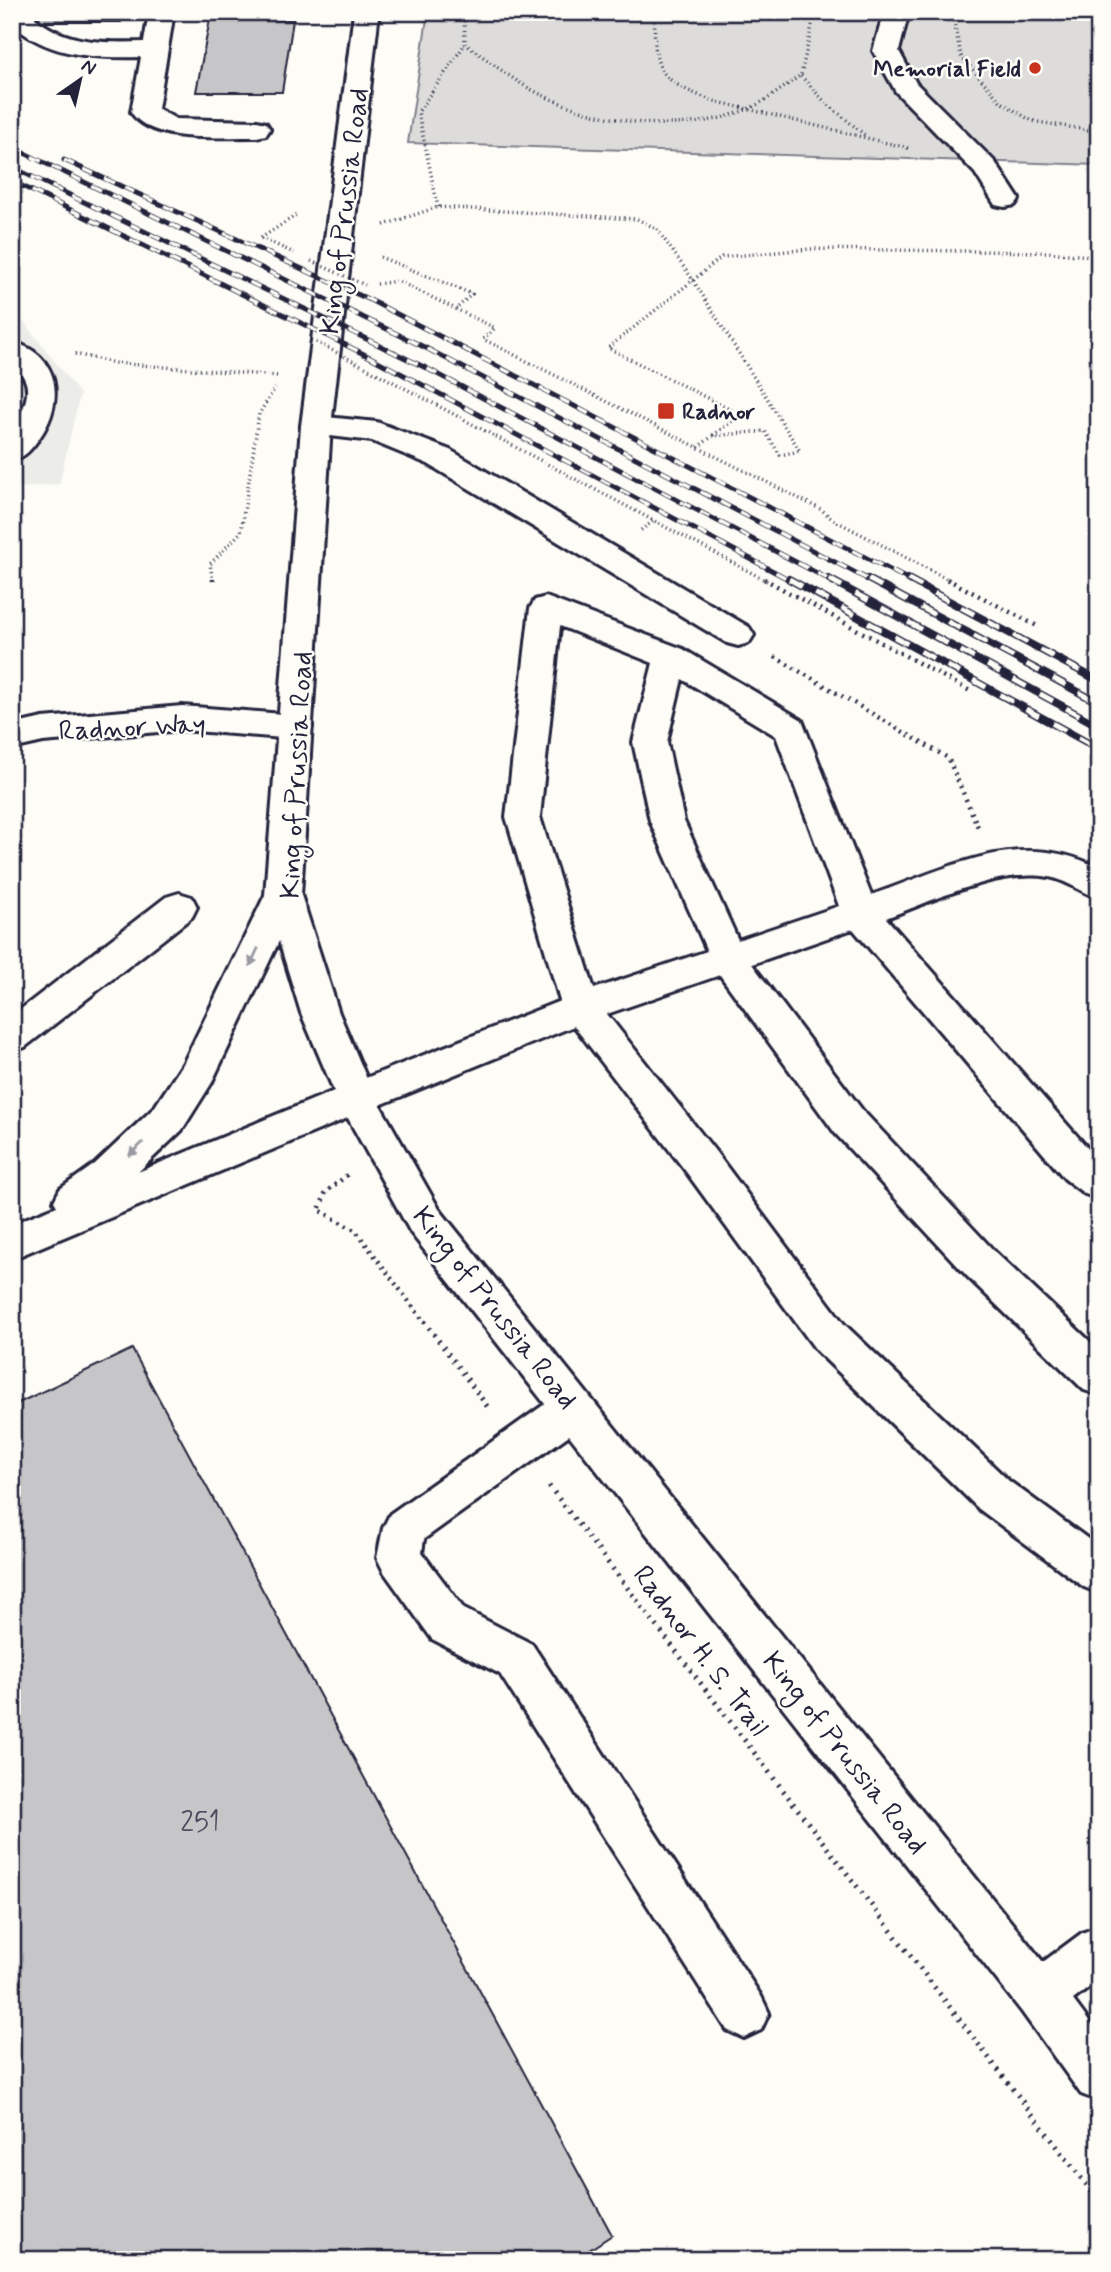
<svg xmlns="http://www.w3.org/2000/svg" width="1111" height="2272" viewBox="0 0 1111 2272" font-family="Mynerve,sans-serif">
<style>
.built{fill:#ecece9}
.green{fill:#dddcdb;stroke:#807f8b;stroke-width:2}
.building{fill:#c6c6c8;stroke:#22223b;stroke-width:2}
.lines{fill:none;stroke-linecap:round;stroke-linejoin:round}
.minor-casing{stroke:#22223b;stroke-width:6}
.major-casing{stroke:#22223b;stroke-width:6}
.path-far2{stroke:#22223b;stroke-width:3.5;stroke-dasharray:1 3.5;stroke-linecap:butt}
.path-far1{stroke:#22223b;stroke-width:4.5;stroke-dasharray:2 5;stroke-linecap:butt}
.path{stroke:#22223b;stroke-width:5;stroke-dasharray:2 6;stroke-linecap:butt}
.minor{fill:#fdfcf7;fill-rule:evenodd}
.major{fill:#fdfcf7;fill-rule:evenodd}
.rail-far1-casing{stroke:#22223b;stroke-width:5}
.rail-casing{stroke:#22223b;stroke-width:8}
.rail-far1{stroke:#fdfcf7;stroke-width:3.5;stroke-dasharray:11;stroke-linecap:butt}
.rail{stroke:#fdfcf7;stroke-width:5;stroke-dasharray:15;stroke-linecap:butt}
.path-bridge{stroke:#22223b;stroke-width:3.5;stroke-dasharray:1 3.5;stroke-linecap:butt}
.oneway{fill:#9a9aa2}
.poi-dot{fill:#c8321e;stroke:#fdfcf7;stroke-width:2.5}
.labels{text-anchor:middle;stroke-width:5;stroke-linejoin:round;paint-order:stroke}
.far-poi-label{font-size:23px;font-weight:bold;fill:#22223b;stroke:#fdfcf7;text-anchor:end}
.street-label{font-size:28px;fill:#22223b;stroke:#fdfcf7}
.near-number-label{font-size:28px;fill:#4b4b5e}
</style>
<rect width="100%" height="100%" fill="#fdfcf7"/>
<filter id="ink" filterUnits="userSpaceOnUse"><feTurbulence type="fractalNoise" baseFrequency=".0143" numOctaves="2"/><feDisplacementMap in="SourceGraphic" scale="14" xChannelSelector="R" yChannelSelector="G"/><feConvolveMatrix kernelMatrix="1 2 1 2 8 2 1 2 1" color-interpolation-filters="sRGB"/></filter>
<g filter="url(#ink)">
<path class="built" d="M 12,317 L 24,322 L 80,394 L 59,484 L 12,489 Z"/>
<path class="green" d="M 428,12 L 1099,12 L 1099,165 L 408,143 Z"/>
<path class="building" d="M 41,12 L 123,12 L 121,22 L 38,22 Z
M 210,19 L 293,20 L 282,92 L 196,92 Z
M 132,1349 L 612,2235 L 574,2260 L 12,2260 L 12,1406 Z"/>
<g class="lines">
<g class="minor-casing">
<path id="minor" d="M 12,12 L 35,12 L 35,18 C 67,44 105,43 144,42 L 149,12 L 174,12 L 158,109 L 176,119 L 257,121 L 266,123 L 270,129 L 266,135 L 257,137 C 222,136 153,145 131,112 L 141,57 C 95,58 51,57 14,26 Z
M 884,12 L 909,12 L 899,51 L 916,83 L 995,162 L 1019,199 L 1015,205 L 1005,207 L 995,205 L 975,173 L 896,92 L 873,51 Z
M 12,342 C 60,354 65,401 40,437 C 32,448 26,457 12,461 C 12,452 10,439 13,432 C 21,409 41,386 12,365 Z
M 316,416 L 377,422 L 450,450 L 749,627 L 754,635 L 749,643 L 738,646 L 727,643 L 428,464 L 372,441 L 305,433 L 301,426 L 305,419 Z
M 546,597 L 683,649 L 802,720 L 871,895 C 948,869 1019,827 1099,868 L 1099,898 C 1082,893 1067,880 1049,877 C 999,868 933,901 886,918 L 1099,1161 L 1099,1199 L 1085,1194 L 1065,1179 L 853,929 L 752,964 L 863,1111 L 995,1252 L 1099,1350 L 1099,1395 L 1084,1390 L 967,1276 L 835,1133 L 720,975 L 607,1014 L 715,1151 L 844,1324 L 1009,1481 L 1099,1547 L 1099,1593 L 1084,1587 L 979,1509 L 816,1350 L 687,1173 L 574,1026 L 380,1105 L 439,1209 L 1043,1962 L 1082,1933 L 1099,1926 L 1099,1980 L 1073,2000 L 1099,2035 L 1099,2101 L 1081,2094 L 1022,2012 L 569,1435 L 424,1539 L 422,1553 L 464,1609 L 532,1644 L 761,1996 L 769,2013 L 761,2030 L 744,2038 L 727,2030 L 500,1674 L 432,1639 L 384,1572 L 377,1558 L 383,1528 L 390,1514 L 545,1404 L 411,1233 L 337,1098 L 343,1087 L 560,1001 L 506,817 L 530,608 L 535,600 ZM 560,626 L 653,663 L 633,742 L 650,821 L 707,951 L 594,989 L 540,817 ZM 682,679 L 776,736 L 839,906 L 738,940 L 684,821 L 667,742 Z
M 182,706 L 295,715 L 307,719 L 312,727 L 307,735 L 295,739 L 182,730 L 43,742 L 12,749 L 12,725 L 43,718 Z
M 179,893 L 192,897 L 197,907 L 192,917 L 25,1047 L 12,1052 L 12,1016 L 166,897 Z"/>
</g>
<g class="major-casing">
<path id="major" d="M 354,12 L 379,12 L 331,426 L 301,895 L 339,1013 L 375,1098 L 369,1109 L 12,1259 L 12,1224 L 57,1206 L 54,1201 L 60,1189 L 95,1164 L 154,1108 L 183,1064 L 265,895 L 301,426 ZM 279,941 L 301,1013 L 334,1091 L 138,1172 L 182,1130 L 211,1084 Z"/>
</g>
<path class="path-far2" d="M 464,12 L 465,44 C 490,61 513,81 540,94 C 602,124 688,137 752,107 C 770,99 785,86 801,75 L 815,12
M 655,12 C 653,70 656,80 714,101 L 908,148
M 952,12 L 961,56 L 1001,102 L 1032,121 L 1099,132
M 801,76 L 825,102 L 866,136
M 438,207 L 418,112 L 465,44
M 384,225 L 438,207 L 637,219 L 657,229 L 693,280 L 800,451 L 780,455 L 765,431 L 713,436 L 698,447
M 261,238 L 298,214
M 261,238 L 294,253
M 380,257 L 472,294 L 456,309
M 377,284 L 398,281 L 495,328 L 483,339 L 822,510 L 832,519 L 951,581
M 75,354 L 115,363 L 278,376
M 365,367 L 767,581
M 713,435 L 741,415 L 608,348 L 722,257 L 810,249 L 1047,252 L 1099,257
M 641,530 L 655,520
M 213,581 L 210,564 L 241,532 L 259,414 L 275,388"/>
<path class="path-far1" d="M 213,579 L 213,582
M 764,579 L 970,691
M 947,579 L 1037,626
M 775,657 L 948,758 L 978,827
M 347,1175 L 326,1192 L 319,1210 L 356,1231 L 425,1323"/>
<path class="path" d="M 424,1321 L 490,1410
M 549,1486 L 1099,2201"/>
<use href="#minor" class="minor"/>
<use href="#major" class="major"/>
<g class="rail-far1-casing">
<path id="rail-far1" d="M 12,147 L 424,347 L 871,581
M 64,160 L 370,300 L 911,581
M 12,167 L 424,367 L 832,581
M 12,181 L 372,358 L 792,581"/>
</g>
<g class="rail-casing">
<path id="rail" d="M 789,579 L 1099,749
M 829,579 L 1099,726
M 868,579 L 1099,703
M 908,579 L 1099,681"/>
</g>
<use href="#rail-far1" class="rail-far1"/>
<use href="#rail" class="rail"/>
<path class="path-bridge" d="M 311,261 L 365,285
M 316,342 L 361,365"/>
</g>
<defs><path id="oneway-solid" d="M-6-.8H1V-3.2L6.5 0L1 3.2V.8H-6Z" transform="scale(1.75)"/></defs>
<g class="oneway">
<use href="#oneway-solid" transform="translate(254 957) rotate(115)"/>
<use href="#oneway-solid" transform="translate(136 1149) rotate(136)"/>
</g>
</g>
<g class="poi-dot">
<circle cx="1035" cy="68" r="7"/>
<rect x="657" y="402" width="18" height="18" rx="3.5"/>
</g>
<g class="labels">
<g class="far-poi-label">
<text x="1021" y="76">Memorial Field</text>
<text x="682" y="419" text-anchor="start">Radnor</text>
</g>
<g class="street-label">
<text transform="translate(343 211) rotate(-83)" y="10">King of Prussia Road</text>
<text transform="translate(132 726) rotate(-3)" y="10">Radnor Way</text>
<text transform="translate(295 775) rotate(-87)" y="10">King of Prussia Road</text>
<text transform="translate(496 1307) rotate(52)" y="10">King of Prussia Road</text>
<text transform="translate(702 1650) rotate(53)" y="10">Radnor H. S. Trail</text>
<text transform="translate(846 1752) rotate(52)" y="10">King of Prussia Road</text>
</g>
<g class="near-number-label">
<text x="200" y="1831">251</text>
</g>
</g>
<rect width="1111" height="2272" fill="none" stroke="#fdfcf7" stroke-width="42"/>
<rect x="21" y="21" width="1069" height="2230" fill="none" stroke="#22223b" stroke-width="2.5" filter="url(#ink)"/>
<g transform="translate(80 80) rotate(34)" stroke="#fdfcf7" stroke-width="5" paint-order="stroke">
<path d="M0-5L12 26L0 18L-12 26Z" fill="#22223b"/>
<text y="-10" font-size="19" font-weight="bold" text-anchor="middle" fill="#22223b">N</text>
</g>
</svg>
